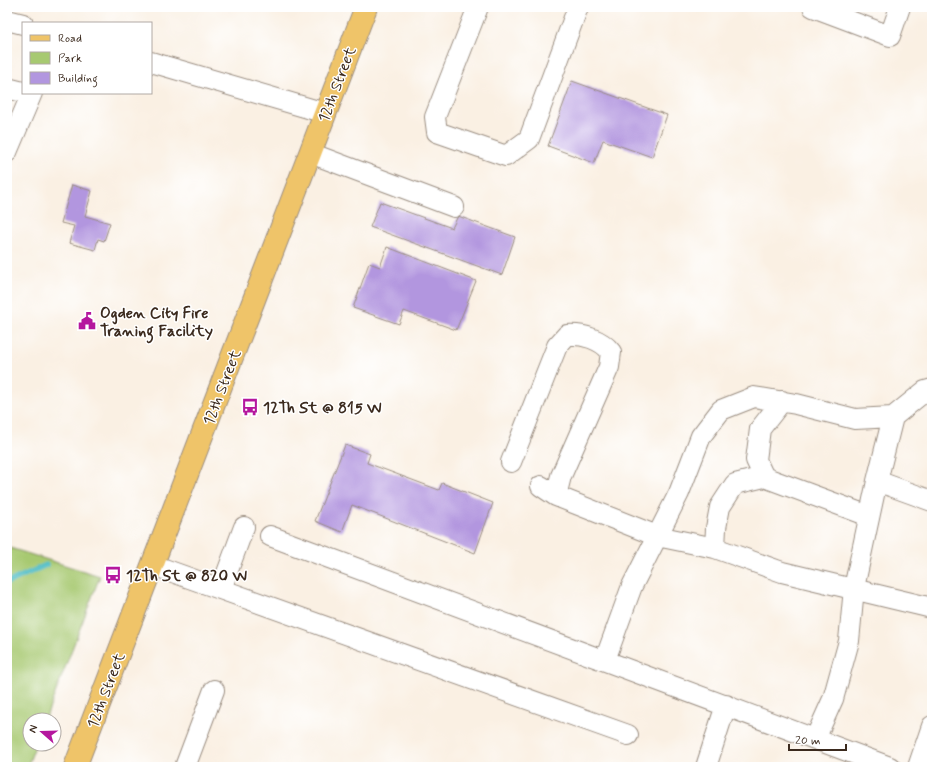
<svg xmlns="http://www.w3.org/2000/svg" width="939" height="774" viewBox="0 0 939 774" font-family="Mynerve,sans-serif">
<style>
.green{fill:#a7c971;stroke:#717a48}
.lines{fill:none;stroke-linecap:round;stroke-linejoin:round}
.stream{stroke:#4dbcc4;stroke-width:5.5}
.building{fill:#b296df}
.minor-casing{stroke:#9a8d80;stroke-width:22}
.major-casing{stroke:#9a8d80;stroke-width:24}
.minor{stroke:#fff;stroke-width:20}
.major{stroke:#efc469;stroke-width:22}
.labels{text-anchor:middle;stroke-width:3;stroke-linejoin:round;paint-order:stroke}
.street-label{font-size:16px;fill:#3b2a1e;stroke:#fff}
.poi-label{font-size:16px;font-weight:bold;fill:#3b2a1e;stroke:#fff;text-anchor:start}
</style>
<rect width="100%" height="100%" fill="#fff"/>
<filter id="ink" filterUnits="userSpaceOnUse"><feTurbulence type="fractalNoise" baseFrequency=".025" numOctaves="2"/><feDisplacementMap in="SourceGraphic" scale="8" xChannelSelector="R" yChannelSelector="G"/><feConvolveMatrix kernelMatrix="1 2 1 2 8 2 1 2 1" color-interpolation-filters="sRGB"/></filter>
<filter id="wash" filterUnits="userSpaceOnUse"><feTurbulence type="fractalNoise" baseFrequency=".012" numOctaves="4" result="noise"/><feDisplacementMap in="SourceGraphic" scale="16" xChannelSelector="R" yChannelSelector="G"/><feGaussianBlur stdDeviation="0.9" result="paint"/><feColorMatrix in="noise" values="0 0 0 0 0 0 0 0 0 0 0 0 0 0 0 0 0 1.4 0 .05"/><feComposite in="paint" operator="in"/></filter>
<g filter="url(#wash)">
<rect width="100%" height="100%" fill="#faf0e3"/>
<path class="green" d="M 7,547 L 100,576 L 45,720 L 30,720 L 30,744 L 36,744 L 27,767 L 7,767 Z"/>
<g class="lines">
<path class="stream" d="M 7,583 L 46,565"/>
</g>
<g id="blocks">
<path class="building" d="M 572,81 L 667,115 L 652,157 L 603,140 L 594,163 L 548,146 Z
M 72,185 L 92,191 L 85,216 L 110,223 L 104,241 L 98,239 L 95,250 L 69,243 L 74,226 L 61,223 Z
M 380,202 L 452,228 L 458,216 L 515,237 L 502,275 L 370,227 Z
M 387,247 L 476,281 L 456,330 L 404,311 L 399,324 L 353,308 L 369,263 L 380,267 Z
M 345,445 L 370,454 L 367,463 L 439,490 L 442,483 L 493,503 L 475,553 L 352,505 L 342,532 L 315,521 Z"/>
</g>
</g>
<g filter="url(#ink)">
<use href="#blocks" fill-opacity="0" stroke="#9a8d80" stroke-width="1"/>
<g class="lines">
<g class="minor-casing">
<path id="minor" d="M 478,7 L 435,117 L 437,132 L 506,156 L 529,139 L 578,7
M 813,7 L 890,36 L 900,7
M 7,20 L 23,24
M 151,62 L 325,113
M 7,88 L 23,92
M 7,152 L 32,93
M 310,153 L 454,207
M 511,462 L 557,346 L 567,335 C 583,334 601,339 611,352 L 609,367 L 561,476 L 556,496
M 764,477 L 756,460 L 760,429 L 782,401
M 877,481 L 932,501
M 541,486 L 556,496 L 657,536 L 715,548 L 782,572 L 932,608
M 270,536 L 890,767
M 715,548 L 716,528 L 720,507 L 735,484 L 764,477 L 869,516
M 153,565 L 628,735
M 221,589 L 244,527
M 605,660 L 632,586 L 679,493 L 701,436 L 721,410 L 754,397 L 796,404 L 855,419 L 893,417
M 815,739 L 833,699 L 849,641 L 854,588 L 877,481 L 893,417 L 925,391 L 932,389
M 185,767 L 214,690
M 706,767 L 726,705
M 918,767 L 932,726"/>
</g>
<g class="major-casing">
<path id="major" d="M 75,767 L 366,7"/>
</g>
<use href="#minor" class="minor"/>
<use href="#major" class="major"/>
</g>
</g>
<defs>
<g id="civic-bare" transform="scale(1.38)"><path d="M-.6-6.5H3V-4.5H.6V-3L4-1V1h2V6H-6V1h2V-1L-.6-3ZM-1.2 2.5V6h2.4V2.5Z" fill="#b5179e" stroke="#fff" stroke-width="2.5" paint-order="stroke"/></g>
<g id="bus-bare" transform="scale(1.38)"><path d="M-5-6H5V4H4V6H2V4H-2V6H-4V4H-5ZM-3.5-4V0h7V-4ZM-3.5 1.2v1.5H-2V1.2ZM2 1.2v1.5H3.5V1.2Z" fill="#b5179e" stroke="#fff" stroke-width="2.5" paint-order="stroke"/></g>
</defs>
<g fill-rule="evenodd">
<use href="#civic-bare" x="87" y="321"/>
<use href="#bus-bare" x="250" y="407"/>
<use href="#bus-bare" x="113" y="575"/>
</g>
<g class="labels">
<g class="street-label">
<text transform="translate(336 84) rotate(-69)" y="6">12th Street</text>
<text transform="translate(221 387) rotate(-69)" y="6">12th Street</text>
<text transform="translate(105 690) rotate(-69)" y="6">12th Street</text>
</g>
<g class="poi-label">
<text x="100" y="318">Ogden City Fire<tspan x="100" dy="18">Traning Facility</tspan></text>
<text x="263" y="413">12Th St @ 815 W</text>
<text x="126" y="581">12Th St @ 820 W</text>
</g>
</g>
<rect width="939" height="774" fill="none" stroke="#fff" stroke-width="24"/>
<rect x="22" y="22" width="130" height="72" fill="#ffffff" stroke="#b1aaa5"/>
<rect x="30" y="35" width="20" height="6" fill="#efc469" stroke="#b1aaa5"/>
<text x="58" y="42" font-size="12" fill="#3b2a1e">Road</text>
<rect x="30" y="52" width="20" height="12" fill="#a7c971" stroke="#b1aaa5"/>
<text x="58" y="62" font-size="12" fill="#3b2a1e">Park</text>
<rect x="30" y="72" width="20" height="12" fill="#b296df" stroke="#b1aaa5"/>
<text x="58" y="82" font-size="12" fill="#3b2a1e">Building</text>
<g transform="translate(42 732) rotate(290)"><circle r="19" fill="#ffffff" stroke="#b1aaa5"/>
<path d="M0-3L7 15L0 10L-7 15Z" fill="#b5179e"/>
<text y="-6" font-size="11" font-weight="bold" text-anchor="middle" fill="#3b2a1e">N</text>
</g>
<path d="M789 744v6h57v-6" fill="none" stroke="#3b2a1e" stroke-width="2"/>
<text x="795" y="744" font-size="12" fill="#3b2a1e" stroke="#ffffff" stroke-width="3" paint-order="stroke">20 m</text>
</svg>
